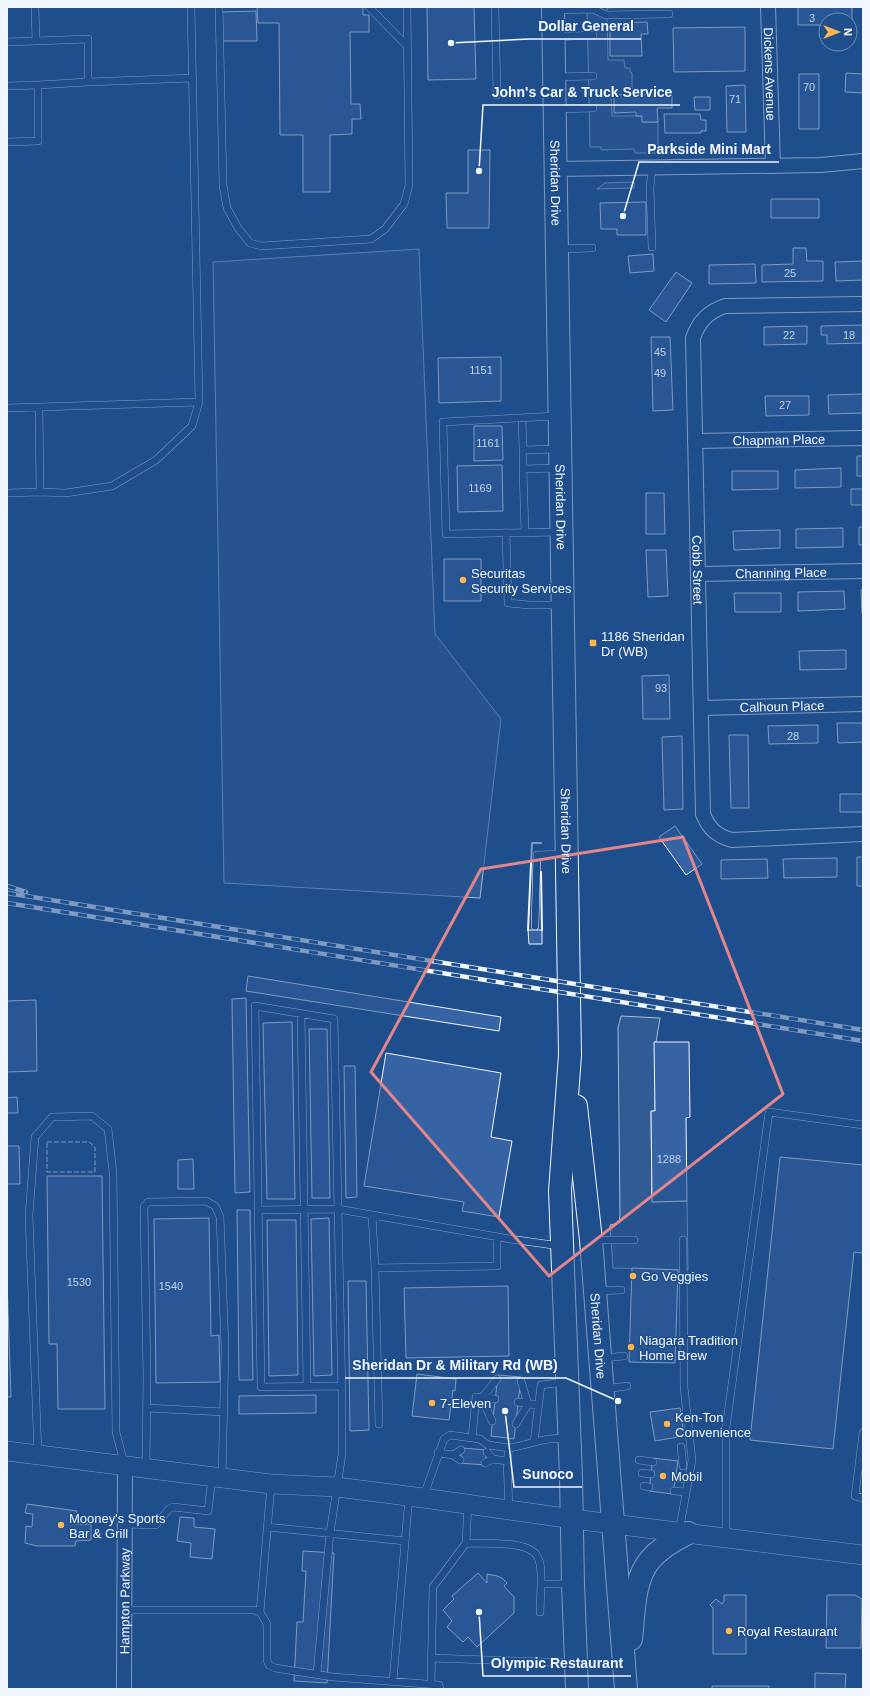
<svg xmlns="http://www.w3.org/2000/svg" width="870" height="1696" viewBox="0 0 870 1696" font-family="Arial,sans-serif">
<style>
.built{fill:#305b95;stroke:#a8bbd7}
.building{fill:#3563a3;stroke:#f2f6ff}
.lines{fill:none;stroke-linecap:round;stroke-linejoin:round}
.lane-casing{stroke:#f2f6ff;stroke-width:8}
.street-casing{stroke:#f2f6ff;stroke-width:16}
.secondary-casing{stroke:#f2f6ff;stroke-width:20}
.primary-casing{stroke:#f2f6ff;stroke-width:24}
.lane{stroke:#1f4e8c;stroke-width:7}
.street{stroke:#1f4e8c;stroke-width:14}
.secondary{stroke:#1f4e8c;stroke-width:19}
.primary{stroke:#1f4e8c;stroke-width:22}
.rail-casing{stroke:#f2f6ff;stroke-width:4.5}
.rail{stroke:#1f4e8c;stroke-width:3;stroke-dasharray:9;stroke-linecap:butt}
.fence{stroke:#f2f6ff;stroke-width:1;stroke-dasharray:5 2;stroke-linecap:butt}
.wall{stroke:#f2f6ff;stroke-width:2}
.marked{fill:none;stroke:#e38589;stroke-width:3;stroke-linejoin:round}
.poi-dot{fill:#ffb74d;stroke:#1f4e8c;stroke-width:1.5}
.labels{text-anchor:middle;stroke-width:3;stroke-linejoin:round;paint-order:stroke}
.number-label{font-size:11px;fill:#c3d1e8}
.street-label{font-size:13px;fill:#f2f6ff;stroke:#1f4e8c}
.poi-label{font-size:13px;fill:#f2f6ff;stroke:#1f4e8c;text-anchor:start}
.leader{fill:none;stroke:#f2f6ff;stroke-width:1.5}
.callout-dot{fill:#f2f6ff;stroke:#1f4e8c;stroke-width:1.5}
.callout-label{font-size:14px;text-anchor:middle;font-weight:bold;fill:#f2f6ff;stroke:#1f4e8c;stroke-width:3;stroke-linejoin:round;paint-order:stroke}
</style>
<rect width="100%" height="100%" fill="#1f4e8c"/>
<path class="built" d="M 587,7 L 634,7 L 607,8 L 608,60 L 624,60 L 625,68 L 630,68 L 630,72 L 632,73 L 632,95 L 611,95 L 612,116 L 642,116 L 643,122 L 658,122 L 658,153 L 635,153 L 634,149 L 601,150 L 601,147 L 590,147 Z
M 634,182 L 634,188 L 597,189 L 605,183 Z
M 419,249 L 435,634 L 501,719 L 480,898 L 224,883 L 213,262 Z
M 621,1016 L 660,1018 L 656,1042 L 655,1111 L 651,1111 L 652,1202 L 687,1201 L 688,1270 L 613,1268 L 610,1225 L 619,1223 L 620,1215 L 618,1028 Z"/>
<path class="building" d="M 257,7 L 363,7 L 363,15 L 369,15 L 369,32 L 350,32 L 351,104 L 360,104 L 361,119 L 352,119 L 352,134 L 330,135 L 330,192 L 303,192 L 303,135 L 280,135 L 279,23 L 258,23 Z
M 427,7 L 474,7 L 476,79 L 428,80 Z
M 798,7 L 852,7 L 852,25 L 850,25 L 850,20 L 826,20 L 826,25 L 798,25 Z
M 256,11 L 257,41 L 222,41 L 221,12 Z
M 647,22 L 648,34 L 641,34 L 642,56 L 610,56 L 610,23 Z
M 745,27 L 745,71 L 674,72 L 673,28 Z
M 846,73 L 863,74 L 863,93 L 845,92 Z
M 799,74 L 819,74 L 819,129 L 799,129 Z
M 745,85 L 746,132 L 727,132 L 726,86 Z
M 672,94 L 672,108 L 657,108 L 658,122 L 642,122 L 642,116 L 636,116 L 636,112 L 614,113 L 614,95 Z
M 694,97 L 710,97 L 710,110 L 695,110 Z
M 664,114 L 700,114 L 701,120 L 706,120 L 706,131 L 701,131 L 701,133 L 665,133 Z
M 468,150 L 490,150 L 489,228 L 447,228 L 446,193 L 468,193 Z
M 771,199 L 819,199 L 819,218 L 771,218 Z
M 646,202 L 646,235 L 617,235 L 617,229 L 601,229 L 600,203 Z
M 793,248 L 806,248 L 807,261 L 823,261 L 823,281 L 762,282 L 762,265 L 793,264 Z
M 653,254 L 654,271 L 630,273 L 628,256 Z
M 863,261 L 863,280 L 836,281 L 835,262 Z
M 755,264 L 756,283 L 709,284 L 709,265 Z
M 676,272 L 692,283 L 666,322 L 649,310 Z
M 863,325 L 863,343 L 827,344 L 827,335 L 821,335 L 821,326 Z
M 807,326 L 807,344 L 764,345 L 764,327 Z
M 651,337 L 670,337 L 673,410 L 653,411 Z
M 501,357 L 501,401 L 439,403 L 438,358 Z
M 863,394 L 863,413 L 829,414 L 828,395 Z
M 765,396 L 809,396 L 809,415 L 766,416 Z
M 474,426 L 502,426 L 503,460 L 474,461 Z
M 857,456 L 863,456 L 863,476 L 857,476 Z
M 502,465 L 503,511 L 458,512 L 457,466 Z
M 841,468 L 841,487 L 795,488 L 795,470 Z
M 732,471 L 778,471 L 778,489 L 732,490 Z
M 851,489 L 863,489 L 863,505 L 851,505 Z
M 646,493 L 664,493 L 665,534 L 646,534 Z
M 859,527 L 863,527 L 863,545 L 859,545 Z
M 843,528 L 843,547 L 796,548 L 796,529 Z
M 780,530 L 780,548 L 734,550 L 733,531 Z
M 646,550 L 666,550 L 668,596 L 648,597 Z
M 444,559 L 481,559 L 481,601 L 444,601 Z
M 861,590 L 863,590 L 863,614 L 862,614 Z
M 844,591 L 845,609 L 798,611 L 798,592 Z
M 734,593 L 781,593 L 781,612 L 735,612 Z
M 846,650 L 846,669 L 800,670 L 799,651 Z
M 669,675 L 670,719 L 643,719 L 642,676 Z
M 837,723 L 863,723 L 863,742 L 838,743 Z
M 818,725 L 818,743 L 769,744 L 768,726 Z
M 729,735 L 748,735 L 749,808 L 731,808 Z
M 682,736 L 683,809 L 664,810 L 662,737 Z
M 840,794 L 863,794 L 863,812 L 840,812 Z
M 675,826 L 702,864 L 686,875 L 659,837 Z
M 857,857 L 863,857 L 863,886 L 857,886 Z
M 837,858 L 837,877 L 784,878 L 783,859 Z
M 767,859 L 768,878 L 721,879 L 721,860 Z
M 528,930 L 542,930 L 542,944 L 529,944 Z
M 248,976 L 501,1017 L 499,1031 L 246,991 Z
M 246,998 L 250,1192 L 235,1193 L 232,999 Z
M 36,1000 L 37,1071 L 7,1072 L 7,1001 Z
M 292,1022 L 295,1199 L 267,1199 L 263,1023 Z
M 309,1029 L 327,1029 L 330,1198 L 312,1198 Z
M 654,1042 L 689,1042 L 690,1117 L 686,1118 L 687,1201 L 652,1202 L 651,1111 L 655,1111 Z
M 386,1053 L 501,1073 L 491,1137 L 512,1141 L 499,1217 L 462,1211 L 464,1202 L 364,1186 Z
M 344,1066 L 355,1066 L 357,1197 L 346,1198 Z
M 17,1097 L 18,1113 L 7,1113 L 7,1098 Z
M 7,1146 L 19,1146 L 20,1184 L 7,1184 Z
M 780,1157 L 863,1165 L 863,1253 L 854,1252 L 833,1449 L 750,1440 Z
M 193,1159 L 194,1189 L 178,1189 L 178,1160 Z
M 47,1176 L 102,1176 L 105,1409 L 58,1409 L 57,1344 L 49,1344 Z
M 237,1210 L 250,1210 L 253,1380 L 239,1380 Z
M 209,1218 L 211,1336 L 219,1335 L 220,1382 L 156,1383 L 154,1219 Z
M 329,1218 L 332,1375 L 314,1376 L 311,1219 Z
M 267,1220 L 296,1220 L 298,1375 L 269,1376 Z
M 632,1268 L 678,1270 L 675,1363 L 629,1362 Z
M 7,1279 L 11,1397 L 7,1397 Z
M 348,1281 L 366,1281 L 369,1430 L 350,1431 Z
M 508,1286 L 509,1356 L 406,1358 L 404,1288 Z
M 417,1374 L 456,1379 L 455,1391 L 453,1390 L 449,1420 L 412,1416 Z
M 498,1375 L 521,1377 L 514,1439 L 491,1436 Z
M 316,1395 L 316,1413 L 239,1414 L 239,1396 Z
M 680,1408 L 684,1436 L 655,1441 L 650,1412 Z
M 462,1448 L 487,1450 L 485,1465 L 460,1463 Z
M 653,1458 L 678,1461 L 673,1494 L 649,1491 Z
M 27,1504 L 77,1511 L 75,1524 L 91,1524 L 91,1540 L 76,1541 L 75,1546 L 37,1546 L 25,1543 L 26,1526 L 32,1527 L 33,1514 L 25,1513 Z
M 180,1517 L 194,1518 L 194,1527 L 215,1529 L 212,1559 L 190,1557 L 191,1543 L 177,1541 Z
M 303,1551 L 334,1553 L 327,1683 L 294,1681 L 297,1622 L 303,1622 L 306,1571 L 302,1571 Z
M 478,1573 L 487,1583 L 487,1574 L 497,1576 L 502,1578 L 507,1583 L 504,1586 L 514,1597 L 514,1613 L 477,1647 L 468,1637 L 463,1642 L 447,1627 L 452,1621 L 443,1610 L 454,1599 L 452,1596 Z
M 724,1595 L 746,1595 L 746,1654 L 713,1654 L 713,1608 L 710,1605 L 716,1599 L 722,1604 L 724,1601 Z
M 827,1595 L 855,1595 L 862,1599 L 861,1648 L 826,1648 Z
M 815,1673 L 846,1674 L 845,1689 L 815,1689 Z
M 712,1686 L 769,1686 L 769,1689 L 712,1689 Z"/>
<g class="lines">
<g class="lane-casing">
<path id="lane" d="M 219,7 L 223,185 L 227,208 L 238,228 L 250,243 L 261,246 L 371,239 L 385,229 L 404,204 L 409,185 L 407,7
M 369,7 L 407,46
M 495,7 L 497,95
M 555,10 L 593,9 L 606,15 L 669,14
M 555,37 L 593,35
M 36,41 L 88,39 L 88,82 L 193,78
M 7,42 L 36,41 L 35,7
M 556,77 L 593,76
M 38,85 L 88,82
M 7,86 L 38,85 L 38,141 L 7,142
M 557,109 L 593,108
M 652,247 L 650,188 L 652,168
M 558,249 L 592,248
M 7,408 L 199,402 L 191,7
M 557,416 L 443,422 L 446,534 L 559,532
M 522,418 L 523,450 L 558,449
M 523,450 L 523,469 L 558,468
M 523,469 L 525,533
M 40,492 L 66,493 L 112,486 L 156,460 L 192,426 L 199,402
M 7,493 L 40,492 L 39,407
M 506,533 L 508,603 L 529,605 L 561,605
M 535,926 L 537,855 L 565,854
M 301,1014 L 307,1386
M 258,1210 L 338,1209 L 510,1239 L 560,1246
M 372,1215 L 375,1268 L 497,1266 L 497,1237
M 594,1240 L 634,1240
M 375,1268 L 379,1424
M 597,1291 L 621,1290
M 603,1358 L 624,1356
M 521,1381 L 528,1404 L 538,1405
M 605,1389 L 627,1386
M 147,1408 L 224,1412
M 492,1421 L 482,1398 L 497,1379
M 516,1424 L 528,1404 L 518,1402
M 863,1433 L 855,1496 L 863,1498
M 472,1438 L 476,1397 L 495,1399
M 534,1442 L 541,1385 L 565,1382
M 681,1447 L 683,1466
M 509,1448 C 518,1447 526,1444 535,1442 C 545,1439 556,1438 568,1438
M 487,1452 L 493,1459 L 507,1461
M 438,1453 L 453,1455
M 38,1455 L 29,1215 L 35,1137 L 52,1117 L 92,1116 L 108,1129 L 113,1172 L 116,1432 L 124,1463
M 460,1460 L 453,1455 L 461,1450
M 639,1460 L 653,1462
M 485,1463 L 493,1459
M 146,1468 L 147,1377 L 144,1207 L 148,1202 L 206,1201 L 215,1206 L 220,1217 L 225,1348 L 222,1478
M 642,1473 L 651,1474
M 676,1478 L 689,1479
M 644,1486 L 649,1487
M 674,1491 L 686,1492
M 423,1498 L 444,1439 L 450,1435 L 472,1438 L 480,1439 L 488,1445 L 509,1448 L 507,1461 L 509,1509
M 125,1524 L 156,1525 L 169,1509 L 173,1507 L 208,1511 L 212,1477
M 267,1527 L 405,1541
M 679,1532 L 692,1460 L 684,1387 L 683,1240
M 726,1537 L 726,1428 L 769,1112 L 863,1125
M 466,1543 C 483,1544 528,1540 537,1556 C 542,1564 541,1575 541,1584 L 571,1584
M 124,1610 L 254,1610 L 260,1612 L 267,1624 L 267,1660 L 269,1665 L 275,1668 L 333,1677 L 439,1685 L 440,1689
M 260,1612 L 271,1485
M 540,1612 L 541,1584
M 431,1658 L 574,1663
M 317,1674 L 330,1533 L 342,1454 L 342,1398 L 334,1019 L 255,1006 L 261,1387 L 342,1386
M 393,1681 L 409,1496
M 431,1684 L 433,1587 L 466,1543 L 468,1504"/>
</g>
<g class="street-casing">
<g id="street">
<path id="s1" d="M 768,7 L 773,166"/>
<path d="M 556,169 L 821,165 L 863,161"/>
<path id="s2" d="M 863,304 L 725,306 C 708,312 699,321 693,338 L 703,814 C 709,829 717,836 732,840 L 863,834"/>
<path id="s3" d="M 695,441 L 863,438"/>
<path id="s4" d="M 698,574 L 863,571"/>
<path id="s5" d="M 701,708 L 863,704"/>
<path id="s6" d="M 124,1689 L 125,1466"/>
</g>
</g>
<g class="secondary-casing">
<path id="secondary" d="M 7,1451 L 271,1484 L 337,1487 L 423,1498 L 573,1519 L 863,1555"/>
</g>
<g class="primary-casing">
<g id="primary">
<path id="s7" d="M 553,7 L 570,1055 L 560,1191 L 571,1477 L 573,1584 L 577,1689"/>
<path id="s8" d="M 576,1106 L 591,1240 L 626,1689"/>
<path d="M 631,1639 C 634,1614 633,1580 650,1560 C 660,1548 674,1540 688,1533"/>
</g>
</g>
<use href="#lane" class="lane"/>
<use href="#street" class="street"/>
<use href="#secondary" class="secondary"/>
<use href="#primary" class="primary"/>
<g class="rail-casing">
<path id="rail" d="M 7,886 L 26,892
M 7,893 L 863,1030
M 7,903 L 863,1041"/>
</g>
<use href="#rail" class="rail"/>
<path class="fence" d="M 47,1142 L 89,1142 L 95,1147 L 95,1172 L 47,1172 Z"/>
<path class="wall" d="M 541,872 L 542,930
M 528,930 L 532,843 L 541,843"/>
</g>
<path d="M0 0H870V1696H0ZM 683,837 L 783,1094 L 549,1276 L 371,1072 L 481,869 Z" fill="#1f4e8c" fill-opacity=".55" fill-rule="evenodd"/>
<path class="marked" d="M 683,837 L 783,1094 L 549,1276 L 371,1072 L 481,869 Z"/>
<g class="poi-dot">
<circle cx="463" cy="580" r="4"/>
<rect x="589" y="639" width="8" height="8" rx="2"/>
<circle cx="633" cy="1276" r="4"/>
<circle cx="631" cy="1347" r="4"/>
<circle cx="432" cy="1403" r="4"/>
<circle cx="667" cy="1424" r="4"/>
<circle cx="663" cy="1476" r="4"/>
<circle cx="61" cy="1525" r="4"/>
<circle cx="729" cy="1631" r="4"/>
</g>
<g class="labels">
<g class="number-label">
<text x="812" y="22">3</text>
<text x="809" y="91">70</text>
<text x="735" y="103">71</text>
<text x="790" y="277">25</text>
<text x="789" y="339">22</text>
<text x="849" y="339">18</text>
<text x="660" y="356">45</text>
<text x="481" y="374">1151</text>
<text x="660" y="377">49</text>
<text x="785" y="409">27</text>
<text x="488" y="447">1161</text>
<text x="480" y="492">1169</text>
<text x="661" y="692">93</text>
<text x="793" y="740">28</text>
<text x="669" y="1163">1288</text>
<text x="79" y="1286">1530</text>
<text x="171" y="1290">1540</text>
</g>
<g class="street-label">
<text dy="5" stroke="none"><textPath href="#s1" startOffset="67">Dickens Avenue</textPath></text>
<text dy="5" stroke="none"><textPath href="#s7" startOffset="176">Sheridan Drive</textPath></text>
<text dy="5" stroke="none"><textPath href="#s3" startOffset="84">Chapman Place</textPath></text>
<text dy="5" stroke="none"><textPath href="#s7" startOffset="500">Sheridan Drive</textPath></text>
<text dy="5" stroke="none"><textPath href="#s2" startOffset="417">Cobb Street</textPath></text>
<text dy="5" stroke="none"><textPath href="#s4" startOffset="83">Channing Place</textPath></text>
<text dy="5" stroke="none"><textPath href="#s5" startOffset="81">Calhoun Place</textPath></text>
<text dy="5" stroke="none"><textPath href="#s7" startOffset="824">Sheridan Drive</textPath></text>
<text dy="5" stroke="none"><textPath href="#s8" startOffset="231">Sheridan Drive</textPath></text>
<text dy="5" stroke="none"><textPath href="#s6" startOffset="88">Hampton Parkway</textPath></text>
</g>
<g class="poi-label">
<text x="471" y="578">Securitas<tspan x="471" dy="15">Security Services</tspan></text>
<text x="601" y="641">1186 Sheridan<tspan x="601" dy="15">Dr (WB)</tspan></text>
<text x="641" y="1281">Go Veggies</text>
<text x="639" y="1345">Niagara Tradition<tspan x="639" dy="15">Home Brew</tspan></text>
<text x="440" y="1408">7-Eleven</text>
<text x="675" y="1422">Ken-Ton<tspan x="675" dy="15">Convenience</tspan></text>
<text x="671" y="1481">Mobil</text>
<text x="69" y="1523">Mooney's Sports<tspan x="69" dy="15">Bar &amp; Grill</tspan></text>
<text x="737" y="1636">Royal Restaurant</text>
</g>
</g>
<path class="leader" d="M451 43L530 39H641M479 171L483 105H680M623 216L639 162H779M618 1401L566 1378H345M505 1411L514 1487H582M479 1612L483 1676H631"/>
<g class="callout-dot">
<circle cx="451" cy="43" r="4"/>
<circle cx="479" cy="171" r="4"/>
<circle cx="623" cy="216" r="4"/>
<circle cx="618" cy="1401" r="4"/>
<circle cx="505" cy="1411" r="4"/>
<circle cx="479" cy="1612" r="4"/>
</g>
<g class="callout-label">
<text x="586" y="31">Dollar General</text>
<text x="582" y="97">John's Car &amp; Truck Service</text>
<text x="709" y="154">Parkside Mini Mart</text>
<text x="455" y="1370">Sheridan Dr &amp; Military Rd (WB)</text>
<text x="548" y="1479">Sunoco</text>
<text x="557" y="1668">Olympic Restaurant</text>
</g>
<rect width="870" height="1696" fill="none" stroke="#f2f6ff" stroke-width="16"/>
<g transform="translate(838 32) rotate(90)"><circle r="19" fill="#1f4e8c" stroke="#7391ba"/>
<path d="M0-3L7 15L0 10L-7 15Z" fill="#ffb74d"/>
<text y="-6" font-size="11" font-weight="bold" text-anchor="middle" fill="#f2f6ff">N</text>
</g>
</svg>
